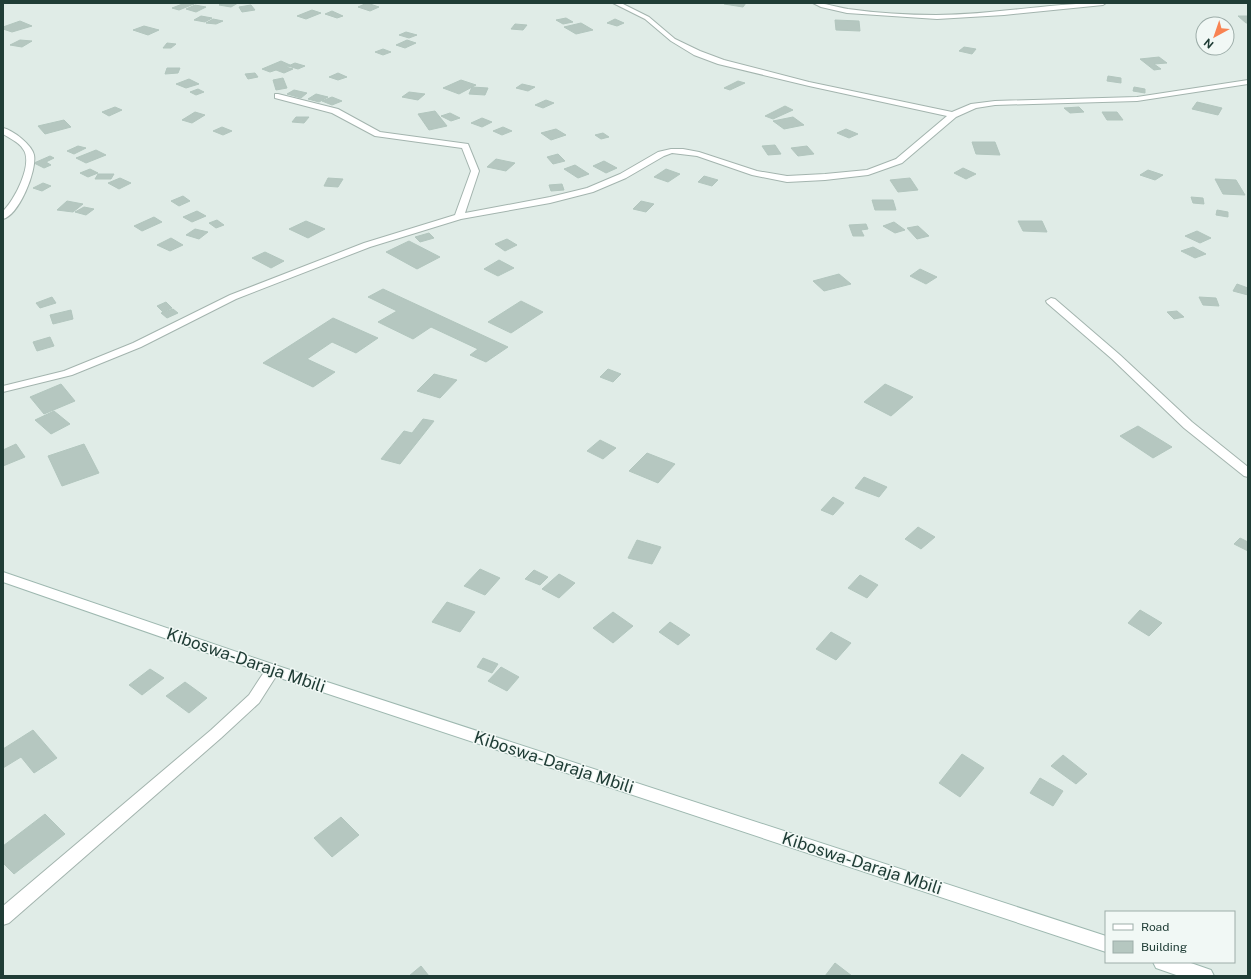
<svg xmlns="http://www.w3.org/2000/svg" width="1251" height="979" viewBox="0 0 1251 979" font-family="'Public Sans',sans-serif">
<style>
.building{fill:#b5c7c0;stroke:#b2c6be}
.lines{fill:none;stroke-linecap:round;stroke-linejoin:round}
.minor-casing{stroke:#a3b4ae;stroke-width:2}
.secondary-casing{stroke:#9eb8b0;stroke-width:2}
.minor{fill:#fff;fill-rule:evenodd}
.secondary{fill:#fff;fill-rule:evenodd}
.labels{text-anchor:middle;stroke-width:3;stroke-linejoin:round;paint-order:stroke}
.near-street-label{font-size:17px;fill:#203d36;stroke:#f1f8f5}
</style>
<rect width="100%" height="100%" fill="#e0ece7"/>
<path class="building" d="M 185,3 L 194,4 L 179,10 L 172,8 Z
M 222,3 L 238,3 L 231,7 L 219,5 Z
M 367,3 L 379,7 L 370,11 L 358,7 Z
M 725,3 L 746,3 L 743,7 L 724,4 Z
M 195,5 L 206,7 L 196,12 L 186,9 Z
M 251,5 L 255,10 L 242,12 L 239,7 Z
M 312,10 L 321,13 L 306,19 L 297,16 Z
M 332,11 L 343,16 L 337,18 L 325,14 Z
M 201,16 L 212,18 L 205,22 L 194,20 Z
M 1238,16 L 1248,16 L 1248,23 L 1246,23 Z
M 566,18 L 573,22 L 563,24 L 556,20 Z
M 213,19 L 223,21 L 216,24 L 206,23 Z
M 615,19 L 624,23 L 617,26 L 607,23 Z
M 835,20 L 859,21 L 860,31 L 836,30 Z
M 20,21 L 32,26 L 12,32 L 3,29 L 3,27 Z
M 581,23 L 593,30 L 576,34 L 564,27 Z
M 515,24 L 527,25 L 523,30 L 511,29 Z
M 144,26 L 159,30 L 148,35 L 133,30 Z
M 406,32 L 417,35 L 409,38 L 399,35 Z
M 20,40 L 32,41 L 22,47 L 10,45 Z
M 407,40 L 416,43 L 405,48 L 396,45 Z
M 167,43 L 176,44 L 171,48 L 163,48 Z
M 964,47 L 976,49 L 972,54 L 959,51 Z
M 383,49 L 391,52 L 383,55 L 375,52 Z
M 1159,57 L 1167,63 L 1154,64 L 1161,69 L 1154,70 L 1140,59 Z
M 281,61 L 290,65 L 286,67 L 293,69 L 284,73 L 276,70 L 270,72 L 262,69 Z
M 295,63 L 305,66 L 298,69 L 288,66 Z
M 167,68 L 180,68 L 178,73 L 165,74 Z
M 255,73 L 258,77 L 248,79 L 245,74 Z
M 338,73 L 347,77 L 338,80 L 329,77 Z
M 1108,76 L 1121,78 L 1121,83 L 1107,81 Z
M 283,78 L 287,88 L 276,90 L 273,80 Z
M 189,79 L 199,84 L 186,88 L 176,84 Z
M 461,80 L 476,85 L 459,94 L 443,88 Z
M 738,81 L 745,83 L 730,90 L 724,88 Z
M 522,84 L 535,87 L 528,91 L 516,88 Z
M 472,87 L 488,88 L 485,95 L 469,94 Z
M 1134,87 L 1145,89 L 1145,93 L 1133,91 Z
M 198,89 L 204,92 L 196,95 L 190,92 Z
M 294,90 L 307,93 L 301,98 L 287,94 Z
M 409,92 L 425,94 L 418,100 L 402,97 Z
M 316,94 L 328,97 L 319,102 L 308,99 Z
M 332,97 L 342,101 L 332,105 L 322,101 Z
M 546,100 L 554,103 L 543,108 L 535,105 Z
M 1197,102 L 1222,108 L 1218,115 L 1192,109 Z
M 785,106 L 793,110 L 773,119 L 765,116 Z
M 115,107 L 122,110 L 109,116 L 102,112 Z
M 1079,107 L 1084,112 L 1070,113 L 1064,108 Z
M 435,111 L 447,126 L 429,130 L 418,114 Z
M 195,112 L 205,115 L 192,123 L 182,120 Z
M 1102,112 L 1117,112 L 1123,120 L 1107,120 Z
M 450,113 L 460,118 L 451,121 L 441,116 Z
M 296,117 L 309,117 L 304,123 L 292,122 Z
M 793,117 L 804,125 L 784,129 L 773,121 Z
M 482,118 L 492,122 L 482,127 L 471,123 Z
M 64,120 L 71,127 L 45,134 L 38,126 Z
M 222,127 L 232,131 L 223,135 L 213,131 Z
M 503,127 L 512,131 L 502,135 L 493,131 Z
M 556,129 L 566,135 L 551,140 L 541,133 Z
M 846,129 L 858,134 L 849,138 L 837,133 Z
M 603,133 L 609,137 L 601,139 L 595,135 Z
M 972,142 L 995,142 L 1000,155 L 976,154 Z
M 775,145 L 781,154 L 768,155 L 762,146 Z
M 78,146 L 86,148 L 74,154 L 67,151 Z
M 807,146 L 814,154 L 798,156 L 791,148 Z
M 96,150 L 106,155 L 86,163 L 76,158 Z
M 558,154 L 565,161 L 553,164 L 547,157 Z
M 50,156 L 54,158 L 46,162 L 51,165 L 44,168 L 34,163 Z
M 496,159 L 515,163 L 506,171 L 487,167 Z
M 604,161 L 617,168 L 606,173 L 593,166 Z
M 575,165 L 589,174 L 578,178 L 564,169 Z
M 963,168 L 976,174 L 966,179 L 954,173 Z
M 90,169 L 98,173 L 88,177 L 80,173 Z
M 666,169 L 680,174 L 668,182 L 654,177 Z
M 1148,170 L 1163,175 L 1155,180 L 1140,175 Z
M 98,174 L 114,174 L 111,179 L 95,179 Z
M 704,176 L 718,180 L 712,186 L 698,182 Z
M 120,178 L 131,183 L 119,189 L 108,183 Z
M 328,178 L 343,179 L 338,187 L 324,186 Z
M 910,178 L 918,190 L 898,192 L 890,180 Z
M 1215,179 L 1236,180 L 1245,195 L 1223,194 Z
M 43,183 L 51,186 L 42,191 L 33,188 Z
M 562,184 L 564,190 L 551,191 L 549,185 Z
M 183,196 L 190,201 L 179,206 L 171,201 Z
M 1191,197 L 1203,198 L 1204,204 L 1193,203 Z
M 872,200 L 893,200 L 896,210 L 875,210 Z
M 67,201 L 83,204 L 73,212 L 57,210 Z
M 641,201 L 654,204 L 646,212 L 633,209 Z
M 84,207 L 94,209 L 86,215 L 75,212 Z
M 1217,210 L 1228,212 L 1228,217 L 1216,215 Z
M 197,211 L 206,216 L 192,222 L 183,217 Z
M 154,217 L 162,222 L 142,231 L 134,226 Z
M 217,220 L 224,225 L 216,228 L 209,223 Z
M 306,221 L 325,229 L 308,238 L 289,229 Z
M 1018,221 L 1042,221 L 1047,232 L 1023,231 Z
M 894,222 L 905,230 L 895,233 L 883,226 Z
M 866,224 L 868,229 L 861,230 L 864,236 L 853,236 L 849,225 Z
M 918,226 L 929,236 L 917,239 L 907,228 Z
M 195,229 L 208,232 L 199,239 L 186,235 Z
M 1197,231 L 1211,238 L 1200,243 L 1185,236 Z
M 429,233 L 434,238 L 420,242 L 415,237 Z
M 171,238 L 183,245 L 170,251 L 157,245 Z
M 507,239 L 517,245 L 505,251 L 495,244 Z
M 409,241 L 440,257 L 417,269 L 386,252 Z
M 1193,247 L 1206,254 L 1195,258 L 1181,251 Z
M 265,252 L 284,261 L 271,268 L 252,258 Z
M 499,260 L 514,268 L 498,276 L 484,269 Z
M 920,269 L 937,277 L 926,284 L 910,276 Z
M 839,274 L 851,284 L 824,291 L 813,281 Z
M 1237,284 L 1248,288 L 1248,295 L 1233,291 Z
M 383,289 L 508,347 L 486,362 L 470,355 L 478,349 L 431,327 L 413,339 L 378,322 L 397,311 L 368,297 Z
M 52,297 L 56,303 L 40,308 L 36,303 Z
M 1199,297 L 1216,298 L 1219,306 L 1203,305 Z
M 521,301 L 543,312 L 511,333 L 488,322 Z
M 166,302 L 172,308 L 163,312 L 157,306 Z
M 173,309 L 178,313 L 167,318 L 161,313 Z
M 71,310 L 73,319 L 53,324 L 50,315 Z
M 1177,311 L 1184,317 L 1174,319 L 1167,312 Z
M 333,318 L 378,338 L 356,353 L 332,342 L 307,359 L 335,372 L 313,387 L 263,363 Z
M 50,337 L 54,346 L 37,351 L 33,342 Z
M 608,369 L 621,374 L 613,382 L 600,377 Z
M 434,374 L 457,380 L 440,398 L 417,391 Z
M 61,384 L 75,401 L 44,414 L 30,397 Z
M 885,384 L 913,397 L 891,416 L 864,402 Z
M 54,411 L 70,424 L 51,434 L 35,420 Z
M 423,419 L 434,421 L 400,464 L 381,459 L 404,431 L 412,433 Z
M 1138,426 L 1172,447 L 1153,458 L 1120,436 Z
M 600,440 L 616,448 L 603,459 L 587,451 Z
M 16,444 L 25,457 L 3,466 L 3,450 Z
M 84,444 L 99,473 L 62,486 L 48,456 Z
M 647,453 L 675,464 L 658,483 L 629,471 Z
M 864,477 L 887,487 L 879,497 L 855,488 Z
M 833,497 L 844,503 L 833,515 L 821,510 Z
M 918,527 L 935,537 L 921,549 L 905,539 Z
M 1240,538 L 1248,542 L 1248,551 L 1234,544 Z
M 637,540 L 661,547 L 652,564 L 628,558 Z
M 480,569 L 500,578 L 485,595 L 464,586 Z
M 534,570 L 548,577 L 540,585 L 525,579 Z
M 559,574 L 575,583 L 559,598 L 542,589 Z
M 860,575 L 878,585 L 867,598 L 848,588 Z
M 447,602 L 475,612 L 460,632 L 432,622 Z
M 1140,610 L 1162,623 L 1149,636 L 1128,623 Z
M 613,612 L 633,626 L 613,643 L 593,628 Z
M 670,622 L 690,635 L 678,645 L 659,632 Z
M 831,632 L 851,643 L 836,660 L 816,649 Z
M 483,658 L 498,664 L 492,673 L 477,667 Z
M 501,667 L 519,677 L 507,691 L 488,681 Z
M 150,669 L 164,678 L 142,695 L 129,685 Z
M 185,682 L 207,698 L 189,713 L 166,696 Z
M 33,730 L 57,758 L 34,773 L 21,757 L 3,768 L 3,749 Z
M 962,754 L 984,768 L 960,797 L 939,783 Z
M 1063,755 L 1087,774 L 1076,784 L 1051,766 Z
M 1040,778 L 1063,791 L 1053,806 L 1030,793 Z
M 45,814 L 65,834 L 14,874 L 3,863 L 3,846 Z
M 341,817 L 359,835 L 332,857 L 314,838 Z
M 835,963 L 852,976 L 825,976 Z
M 421,966 L 429,976 L 409,976 Z"/>
<g class="lines">
<g class="minor-casing">
<path id="minor" d="M 613,3 L 621,3 L 649,17 L 675,39 L 700,51 L 724,60 L 809,82 L 952,112 L 971,104 L 995,101 L 1137,97 L 1248,80 L 1248,84 L 1137,101 L 995,105 L 976,108 L 956,117 L 902,163 L 868,175 L 825,180 L 787,182 L 752,175 L 697,156 L 672,153 L 664,156 L 626,178 L 593,192 L 550,203 L 461,219 L 370,247 L 236,299 L 141,347 L 72,375 L 3,392 L 3,386 L 64,371 L 133,343 L 230,295 L 364,243 L 455,215 L 471,171 L 462,148 L 375,136 L 332,113 L 275,98 L 275,94 L 278,94 L 338,109 L 380,132 L 468,144 L 479,171 L 465,213 L 550,197 L 587,188 L 620,174 L 658,152 L 671,149 L 683,149 L 699,152 L 757,171 L 787,176 L 825,174 L 867,170 L 896,159 L 947,116 L 809,86 L 718,64 L 694,55 L 671,41 L 645,19 Z
M 813,3 C 825,3 836,7 848,9 C 877,13 907,15 936,15 C 993,15 1050,3 1106,3 L 1103,5 L 1004,15 L 937,19 L 847,13 L 821,7 Z
M 3,128 C 13,130 32,145 34,155 C 37,171 19,215 3,219 L 3,211 C 14,201 34,163 23,149 C 19,142 9,138 3,134 Z
M 1051,298 L 1055,299 L 1120,355 L 1192,422 L 1248,467 L 1248,477 L 1244,476 L 1184,428 L 1112,359 L 1047,303 L 1046,301 Z
M 273,665 L 278,666 L 280,670 L 259,703 L 221,738 L 9,923 L 3,925 L 3,906 L 211,730 L 249,695 L 268,666 Z"/>
</g>
<g class="secondary-casing">
<path id="secondary" d="M 3,572 L 278,666 L 1106,936 L 1106,952 L 268,674 L 3,582 Z
M 1153,962 L 1188,962 L 1211,970 L 1214,976 L 1179,976 L 1156,968 Z"/>
</g>
<use href="#minor" class="minor"/>
<use href="#secondary" class="secondary"/>
</g>
<g class="labels">
<g class="near-street-label">
<text transform="translate(246 660) rotate(19)" y="6">Kiboswa-Daraja Mbili</text>
<text transform="translate(554 762) rotate(18)" y="6">Kiboswa-Daraja Mbili</text>
<text transform="translate(862 863) rotate(18)" y="6">Kiboswa-Daraja Mbili</text>
</g>
</g>
<rect width="1251" height="979" fill="none" stroke="#203d36" stroke-width="8"/>
<rect x="1105" y="911" width="130" height="52" fill="#f1f8f5" stroke="#9dada9"/>
<rect x="1113" y="924" width="20" height="6" fill="#ffffff" stroke="#9dada9"/>
<text x="1141" y="931" font-size="12" fill="#203d36">Road</text>
<rect x="1113" y="941" width="20" height="12" fill="#b5c7c0" stroke="#9dada9"/>
<text x="1141" y="951" font-size="12" fill="#203d36">Building</text>
<g transform="translate(1215 36) rotate(220)"><circle r="19" fill="#f1f8f5" stroke="#9dada9"/>
<path d="M0-3L7 15L0 10L-7 15Z" fill="#f88352"/>
<text y="-6" font-size="11" font-weight="bold" text-anchor="middle" fill="#203d36">N</text>
</g>
</svg>
